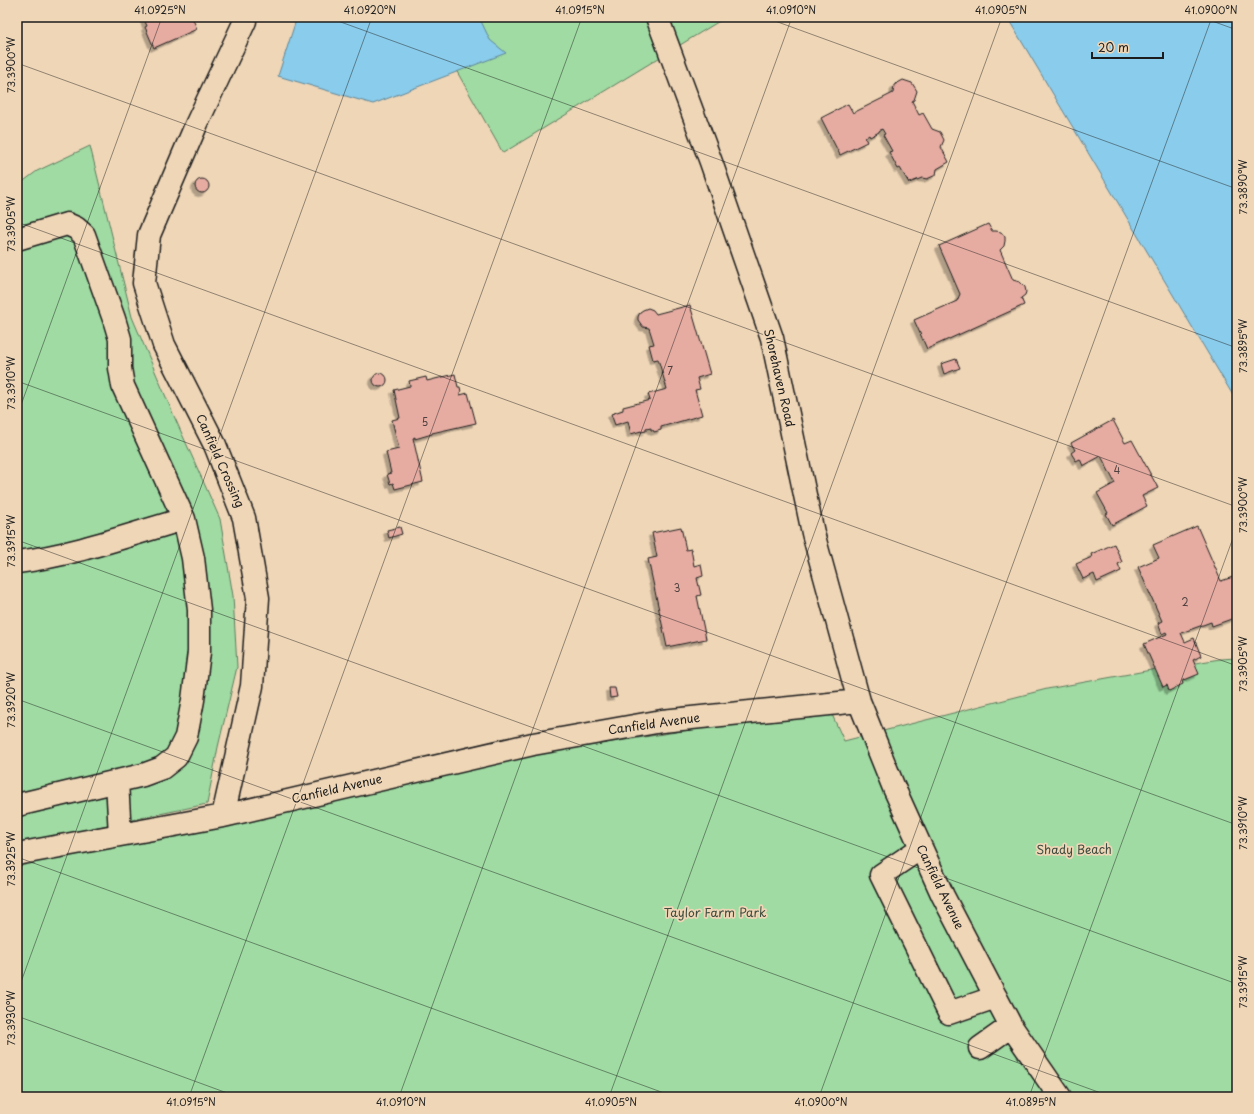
<svg xmlns="http://www.w3.org/2000/svg" width="1254" height="1114" viewBox="0 0 1254 1114" font-family="'Playpen Sans',sans-serif">
<style>
.green{fill:#9fdba2;stroke:#5e7c5f}
.water{fill:#8acceb;stroke:#5e8698}
.building{fill:#e6aca2;stroke:#1c1c1c;filter:url(#shadow)}
.lines{fill:none;stroke-linecap:round;stroke-linejoin:round}
.minor-casing{stroke:#1c1c1c;stroke-width:25}
.minor{stroke:#efd6b7;stroke-width:22}
.ticks{fill:none;stroke:#1c1c1c;stroke-width:1;stroke-opacity:0.45}
.labels{text-anchor:middle;stroke-width:3.5;stroke-linejoin:round;paint-order:stroke}
.number-label{font-size:10px;fill:#4e403e}
.street-label{font-size:12px;fill:#1c1c1c;stroke:#efd6b7}
.park-label{font-size:12px;fill:#3d4c3e;stroke:#efd6b7}
.neatline{fill:none;stroke:#1c1c1c;stroke-width:1.5}
.ticks-label{font-size:10px;text-anchor:middle;fill:#1c1c1c}
</style>
<defs>
<filter id="shadow"><feDropShadow dx="-3.5" dy="3.5" stdDeviation="0" flood-color="#0004"/></filter>
</defs>
<rect width="100%" height="100%" fill="#efd6b7"/>
<filter id="ink" filterUnits="userSpaceOnUse"><feTurbulence type="fractalNoise" baseFrequency=".025" numOctaves="2"/><feDisplacementMap in="SourceGraphic" scale="8" xChannelSelector="R" yChannelSelector="G"/><feConvolveMatrix kernelMatrix="1 2 1 2 8 2 1 2 1" color-interpolation-filters="sRGB"/></filter>
<g filter="url(#ink)">
<path class="green" d="M 426,17 L 726,17 L 503,153 Z
M 90,146 L 132,317 L 174,416 L 220,519 L 233,596 L 237,667 L 218,747 L 207,804 L 17,844 L 17,186 L 37,171 Z
M 1237,658 L 1237,1097 L 17,1097 L 17,861 L 76,839 L 568,749 L 829,708 L 844,741 L 1047,689 L 1151,670 L 1220,659 Z"/>
<path class="water" d="M 297,17 L 479,17 L 490,40 L 506,53 L 373,104 L 278,76 Z
M 1007,17 L 1237,17 L 1237,402 Z"/>
<path class="building" d="M 143,17 L 192,17 L 197,29 L 154,48 L 145,27 L 147,26 Z
M 903,80 L 912,83 L 917,91 L 914,100 L 912,101 L 919,115 L 923,113 L 932,129 L 940,132 L 944,140 L 941,147 L 949,162 L 937,169 L 936,175 L 927,179 L 922,178 L 909,183 L 900,168 L 898,169 L 889,152 L 892,151 L 883,135 L 885,134 L 882,129 L 879,131 L 879,132 L 870,137 L 869,135 L 865,138 L 867,142 L 840,155 L 821,118 L 848,104 L 853,113 L 893,93 L 894,85 Z
M195 186a7 7 0 1 1 14 0a7 7 0 1 1-14 0Z
M 988,224 L 992,231 L 996,231 L 1001,232 L 1005,237 L 1005,241 L 1004,246 L 1000,250 L 1013,280 L 1020,282 L 1025,287 L 1026,292 L 1025,295 L 1021,298 L 1024,305 L 927,349 L 914,320 L 957,301 L 960,294 L 939,246 Z
M 690,305 L 710,374 L 697,378 L 700,389 L 695,390 L 702,415 L 661,427 L 661,430 L 654,432 L 653,430 L 651,430 L 651,428 L 646,429 L 646,431 L 641,432 L 641,431 L 631,434 L 628,421 L 615,425 L 611,414 L 623,410 L 623,407 L 650,400 L 648,394 L 667,389 L 658,359 L 653,360 L 649,345 L 654,344 L 649,328 L 643,327 L 638,320 L 638,317 L 640,312 L 643,310 L 648,308 L 653,310 L 656,314 Z
M 956,359 L 960,368 L 944,374 L 941,364 Z
M373 380a7 7 0 1 1 14 0a7 7 0 1 1-14 0Z
M 455,374 L 458,387 L 460,387 L 461,392 L 460,392 L 460,395 L 468,393 L 476,423 L 432,433 L 432,434 L 415,439 L 415,437 L 413,438 L 423,482 L 395,489 L 393,483 L 390,484 L 387,474 L 391,473 L 386,452 L 399,449 L 392,420 L 400,418 L 394,390 L 410,386 L 409,381 L 426,377 L 427,381 Z
M 1113,420 L 1125,443 L 1132,440 L 1158,488 L 1142,496 L 1147,506 L 1112,525 L 1106,514 L 1108,513 L 1097,493 L 1115,483 L 1101,456 L 1083,466 L 1080,459 L 1076,461 L 1071,453 L 1075,450 L 1071,443 Z
M 1197,526 L 1221,581 L 1233,577 L 1237,588 L 1237,617 L 1212,626 L 1211,622 L 1181,633 L 1185,642 L 1194,638 L 1201,656 L 1193,660 L 1199,674 L 1182,681 L 1183,684 L 1169,691 L 1167,685 L 1163,687 L 1144,644 L 1167,634 L 1166,632 L 1162,634 L 1158,623 L 1162,621 L 1138,567 L 1159,558 L 1153,545 Z
M 400,527 L 402,534 L 389,538 L 387,530 Z
M 681,527 L 686,550 L 691,549 L 694,566 L 701,564 L 703,576 L 697,578 L 701,595 L 697,596 L 706,639 L 667,647 L 648,559 L 657,557 L 652,533 Z
M 1114,544 L 1122,562 L 1118,564 L 1121,571 L 1097,582 L 1094,574 L 1083,579 L 1076,564 L 1092,557 L 1091,554 Z
M 609,688 L 615,688 L 617,697 L 610,698 Z"/>
<g class="lines">
<g class="minor-casing">
<path id="minor" d="M 657,17 L 711,162 L 772,338 L 813,533 L 859,701 L 894,788 L 943,896 L 1011,1026 L 1060,1097
M 17,239 L 67,224 L 76,228 L 84,235 L 114,319 L 120,339 L 120,368 L 123,386 L 184,519 L 193,558 L 199,610 L 199,652 L 193,700 L 186,737 L 176,757 L 162,768 L 143,775 L 17,805
M 17,562 C 74,555 129,535 184,519
M 117,781 L 120,835
M 223,816 L 252,686 L 258,598 L 244,518 L 215,445 L 164,345 L 144,283 L 149,235 L 197,123 L 245,21 L 245,17
M 921,848 L 881,875 L 949,1013 L 996,997
M 17,854 L 223,816 L 533,744 L 662,721 L 859,701
M 980,1048 L 1011,1026"/>
</g>
<use href="#minor" class="minor"/>
</g>
</g>
<path class="ticks" d="M 327,17 L 1237,348M 764,17 L 1237,189M 1201,17 L 1237,30M 17,63 L 1237,507M 17,222 L 1237,666M 17,381 L 1237,825M 17,416 L 162,17M 17,540 L 1237,984M 17,699 L 1112,1097M 17,857 L 675,1097M 17,993 L 372,17M 17,1016 L 238,1097M 189,1097 L 582,17M 399,1097 L 792,17M 609,1097 L 1002,17M 819,1097 L 1212,17M 1029,1097 L 1237,527"/>
<g class="labels">
<g class="number-label">
<text x="670" y="375">7</text>
<text x="425" y="426">5</text>
<text x="1117" y="474">4</text>
<text x="677" y="592">3</text>
<text x="1185" y="606">2</text>
</g>
<g class="street-label">
<text transform="translate(779 378) rotate(77)" y="4">Shorehaven Road</text>
<text transform="translate(220 461) rotate(66)" y="4">Canfield Crossing</text>
<text transform="translate(654 724) rotate(-8)" y="4">Canfield Avenue</text>
<text transform="translate(337 789) rotate(-13)" y="4">Canfield Avenue</text>
<text transform="translate(940 887) rotate(64)" y="4">Canfield Avenue</text>
</g>
<g class="park-label">
<text x="1074" y="854">Shady Beach</text>
<text x="715" y="917">Taylor Farm Park</text>
</g>
</g>
<rect width="1254" height="1114" fill="none" stroke="#efd6b7" stroke-width="44"/>
<path d="M1092 52v6h71v-6" fill="none" stroke="#1c1c1c" stroke-width="2"/>
<text x="1098" y="52" font-size="12" fill="#1c1c1c" stroke="#efd6b7" stroke-width="3" paint-order="stroke">20 m</text>
<rect x="22" y="22" width="1210" height="1070" class="neatline"/>
<g class="ticks-label">
<text x="160" y="14">41.0925°N</text>
<text x="370" y="14">41.0920°N</text>
<text x="580" y="14">41.0915°N</text>
<text x="791" y="14">41.0910°N</text>
<text x="1001" y="14">41.0905°N</text>
<text x="1211" y="14">41.0900°N</text>
<text transform="translate(11 65) rotate(-90)" y="4">73.3900°W</text>
<text transform="translate(1243 187) rotate(-90)" y="4">73.3890°W</text>
<text transform="translate(11 224) rotate(-90)" y="4">73.3905°W</text>
<text transform="translate(1243 346) rotate(-90)" y="4">73.3895°W</text>
<text transform="translate(11 383) rotate(-90)" y="4">73.3910°W</text>
<text transform="translate(1243 505) rotate(-90)" y="4">73.3900°W</text>
<text transform="translate(11 541) rotate(-90)" y="4">73.3915°W</text>
<text transform="translate(1243 664) rotate(-90)" y="4">73.3905°W</text>
<text transform="translate(11 700) rotate(-90)" y="4">73.3920°W</text>
<text transform="translate(1243 823) rotate(-90)" y="4">73.3910°W</text>
<text transform="translate(11 859) rotate(-90)" y="4">73.3925°W</text>
<text transform="translate(1243 982) rotate(-90)" y="4">73.3915°W</text>
<text transform="translate(11 1018) rotate(-90)" y="4">73.3930°W</text>
<text x="191" y="1106">41.0915°N</text>
<text x="401" y="1106">41.0910°N</text>
<text x="611" y="1106">41.0905°N</text>
<text x="821" y="1106">41.0900°N</text>
<text x="1031" y="1106">41.0895°N</text>
</g>
</svg>
